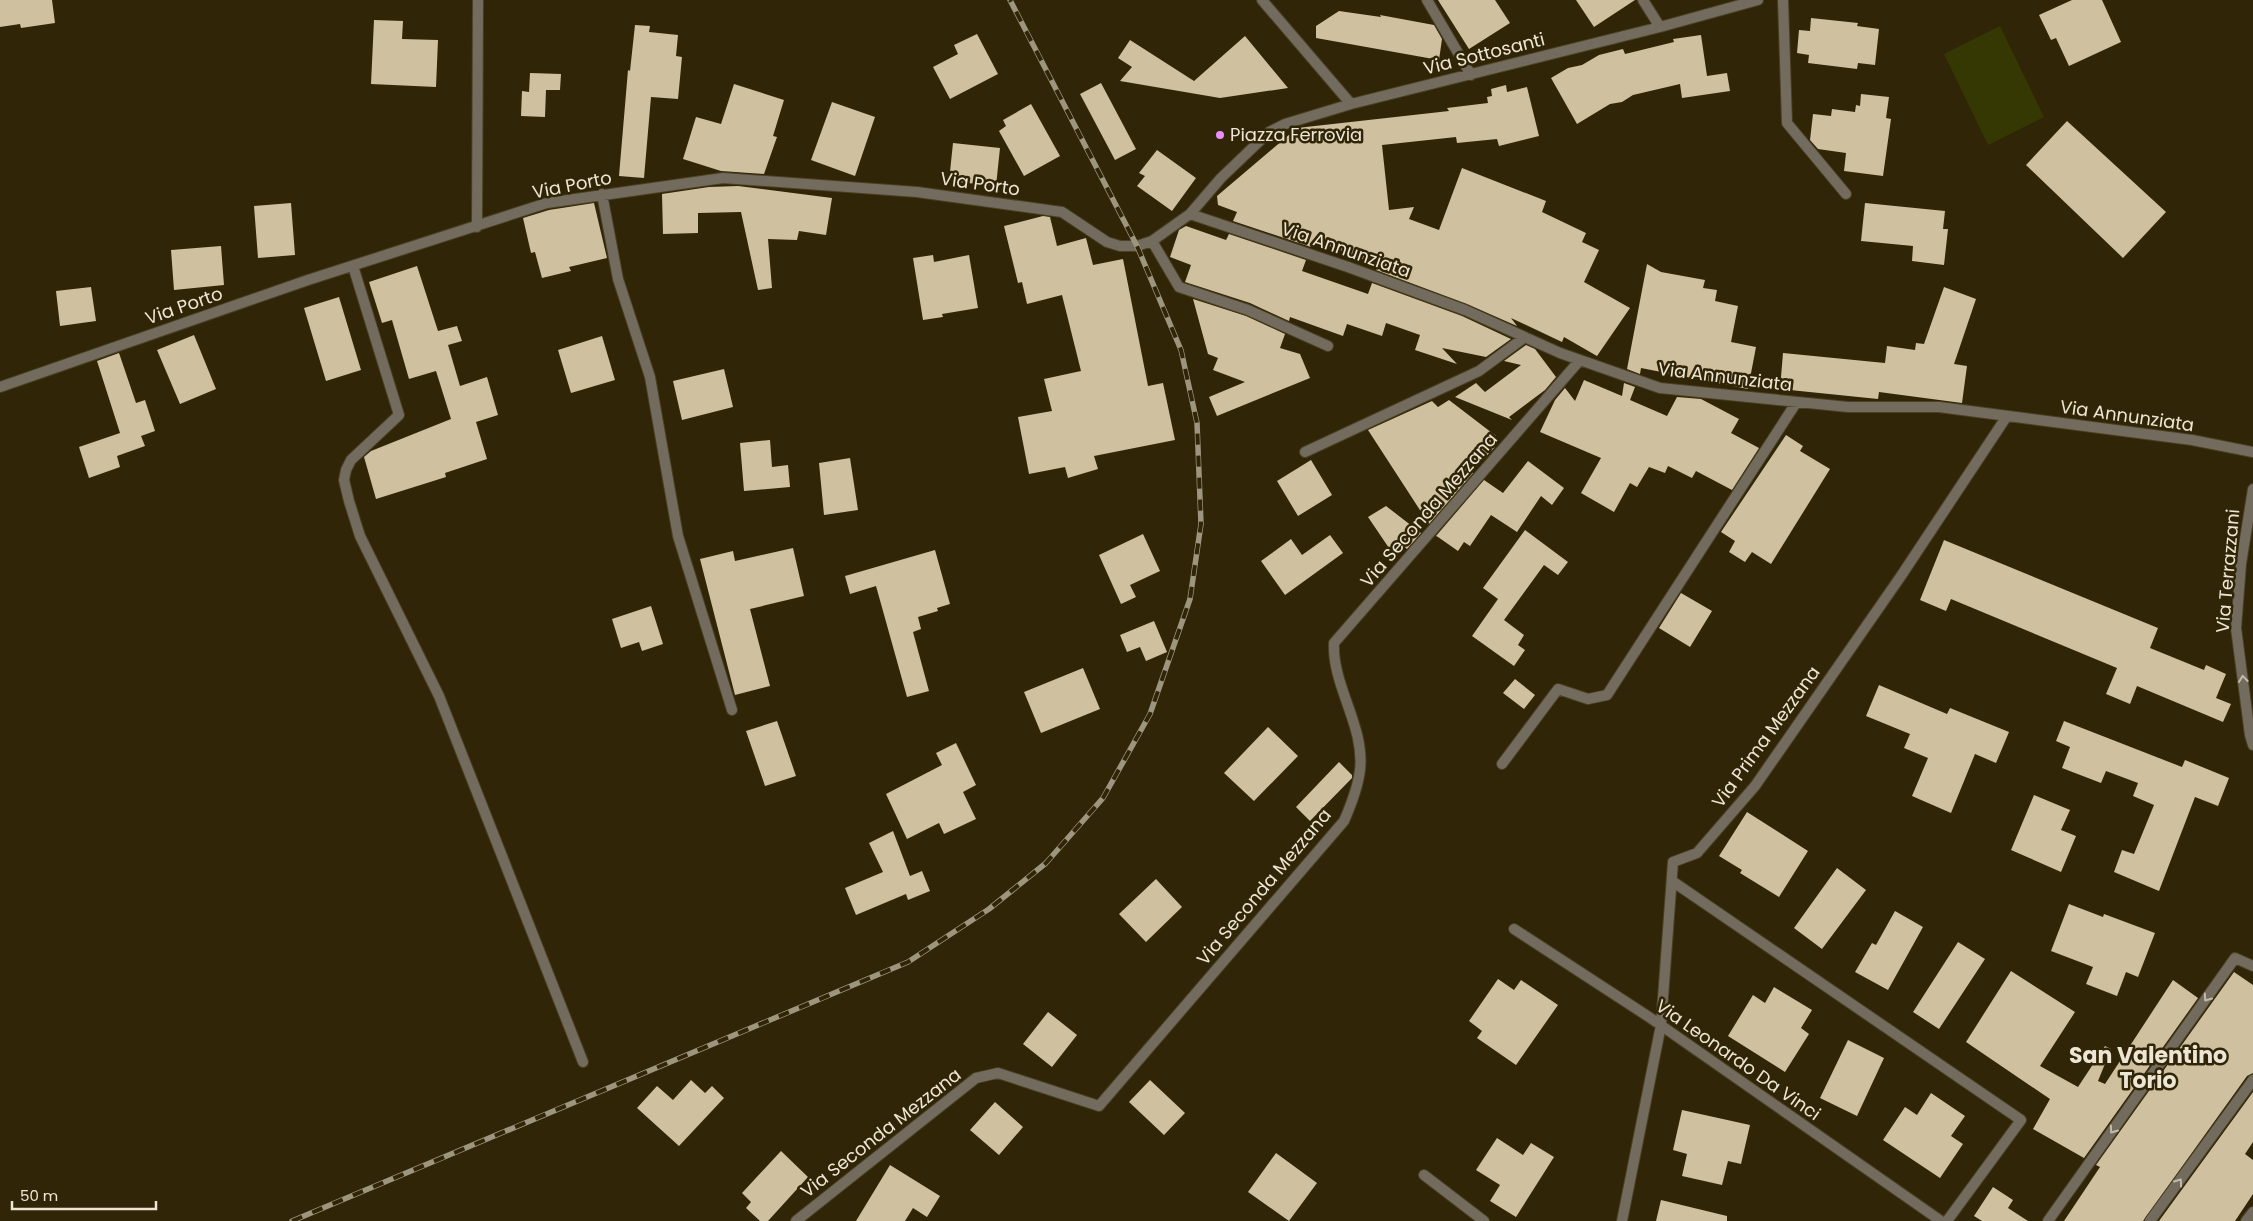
<svg xmlns="http://www.w3.org/2000/svg" width="2253" height="1221" viewBox="0 0 2253 1221" font-family="Poppins,sans-serif">
<style>
.green{fill:#353802}
.building{fill:#cfc19f}
.lines{fill:none;stroke-linecap:round;stroke-linejoin:round}
.minor-casing{stroke:#4a4023;stroke-width:12}
.minor{stroke:#736c5e;stroke-width:10}
.rail-casing{stroke:#9e957e;stroke-width:5.5}
.rail{stroke:#302506;stroke-width:4;stroke-dasharray:11;stroke-linecap:butt}
.oneway{stroke:#c2bbab}
.poi-dot{fill:#e98dfe;stroke:#302506;stroke-width:2}
.labels{text-anchor:middle;stroke-width:5;stroke-linejoin:round;paint-order:stroke}
.street-label{font-size:18px;fill:#ede6d5;stroke:#302506}
.poi-label{font-size:18px;fill:#ede6d5;stroke:#302506;text-anchor:start}
.district-label{font-size:22px;font-weight:bold;fill:#ede6d5;stroke:#302506}
</style>
<rect width="100%" height="100%" fill="#302506"/>
<path class="green" d="M 2000,26 L 2044,117 L 1988,145 L 1944,54 Z"/>
<path class="building" d="M 0,0 L 52,0 L 55,23 L 21,28 L 20,24 L 0,27 Z
M 1438,0 L 1495,0 L 1510,23 L 1469,49 Z
M 1576,0 L 1635,0 L 1594,27 Z
M 2072,0 L 2102,0 L 2121,42 L 2069,66 L 2056,38 L 2051,40 L 2039,15 Z
M 1339,11 L 1381,17 L 1380,15 L 1434,25 L 1442,39 L 1439,60 L 1316,38 L 1316,26 Z
M 1811,18 L 1858,23 L 1857,26 L 1879,29 L 1875,65 L 1858,63 L 1857,69 L 1808,63 L 1809,55 L 1797,53 L 1799,30 L 1810,31 Z
M 374,20 L 403,21 L 402,39 L 438,40 L 436,87 L 371,84 Z
M 635,25 L 650,26 L 649,32 L 678,35 L 676,56 L 682,57 L 678,99 L 651,97 L 644,178 L 619,176 L 628,70 L 630,71 Z
M 977,34 L 998,74 L 950,99 L 933,67 L 958,54 L 954,45 Z
M 1701,35 L 1707,76 L 1727,73 L 1730,91 L 1682,98 L 1680,84 L 1633,95 L 1622,102 L 1610,104 L 1577,124 L 1551,78 L 1568,68 L 1582,65 L 1599,55 L 1623,49 L 1625,54 L 1674,42 L 1673,39 Z
M 1245,36 L 1288,88 L 1220,98 L 1120,81 L 1132,67 L 1118,58 L 1130,40 L 1194,81 Z
M 530,73 L 561,74 L 560,90 L 546,90 L 545,117 L 521,116 L 522,91 L 529,92 Z
M 1101,83 L 1136,149 L 1115,160 L 1080,94 Z
M 734,84 L 784,100 L 773,136 L 777,137 L 764,174 L 721,171 L 683,159 L 696,117 L 721,124 Z
M 1506,85 L 1507,92 L 1527,87 L 1539,136 L 1499,146 L 1497,139 L 1457,143 L 1456,137 L 1382,145 L 1389,210 L 1414,207 L 1409,219 L 1439,230 L 1462,168 L 1546,201 L 1542,212 L 1586,233 L 1582,242 L 1599,250 L 1584,282 L 1630,308 L 1597,356 L 1564,337 L 1562,342 L 1511,318 L 1517,326 L 1467,304 L 1376,270 L 1378,265 L 1313,240 L 1311,247 L 1233,221 L 1237,212 L 1218,205 L 1217,196 L 1297,128 L 1449,111 L 1447,108 L 1488,103 L 1487,97 L 1492,96 L 1491,89 Z
M 1861,94 L 1889,97 L 1886,118 L 1891,119 L 1883,176 L 1844,171 L 1846,153 L 1818,149 L 1810,140 L 1813,114 L 1831,116 L 1832,109 L 1855,112 L 1856,105 L 1860,106 Z
M 832,102 L 875,117 L 855,176 L 811,160 Z
M 1031,104 L 1060,156 L 1024,176 L 999,131 L 1006,126 L 1003,120 Z
M 2067,121 L 2166,212 L 2123,258 L 2026,165 Z
M 953,143 L 1000,148 L 996,186 L 949,181 Z
M 1157,150 L 1196,178 L 1172,211 L 1137,186 L 1145,176 L 1139,173 Z
M 738,186 L 832,198 L 826,235 L 799,231 L 797,240 L 768,239 L 772,288 L 758,290 L 741,212 L 698,213 L 698,233 L 663,234 L 662,194 L 709,187 Z
M 291,203 L 295,255 L 258,258 L 254,206 Z
M 594,203 L 607,258 L 569,267 L 571,271 L 542,278 L 535,252 L 531,253 L 523,218 L 549,210 Z
M 1865,203 L 1945,211 L 1943,229 L 1948,229 L 1944,265 L 1912,261 L 1913,246 L 1861,241 Z
M 1043,216 L 1050,217 L 1057,246 L 1086,238 L 1093,265 L 1123,259 L 1148,386 L 1163,383 L 1175,440 L 1094,456 L 1098,469 L 1068,478 L 1065,467 L 1029,474 L 1018,417 L 1052,411 L 1044,379 L 1081,371 L 1062,295 L 1027,304 L 1022,282 L 1018,283 L 1004,226 Z
M 1186,226 L 1226,240 L 1229,234 L 1306,260 L 1302,271 L 1368,294 L 1372,283 L 1462,316 L 1511,339 L 1486,357 L 1442,348 L 1457,364 L 1415,350 L 1420,335 L 1386,323 L 1382,336 L 1347,324 L 1343,336 L 1290,317 L 1289,321 L 1250,303 L 1185,282 L 1191,265 L 1170,257 L 1179,230 Z
M 221,246 L 224,285 L 174,290 L 171,250 Z
M 933,255 L 934,262 L 969,255 L 978,308 L 942,314 L 943,317 L 923,320 L 913,258 Z
M 1647,264 L 1661,272 L 1705,280 L 1703,288 L 1717,290 L 1715,301 L 1738,306 L 1731,342 L 1756,347 L 1748,389 L 1641,368 L 1640,374 L 1627,369 Z
M 417,266 L 438,331 L 457,326 L 462,341 L 448,345 L 460,386 L 487,377 L 498,415 L 476,422 L 487,459 L 445,473 L 446,477 L 376,499 L 364,457 L 371,451 L 451,419 L 436,371 L 409,379 L 392,320 L 382,323 L 369,282 Z
M 91,287 L 96,321 L 60,326 L 56,291 Z
M 1944,287 L 1976,299 L 1954,364 L 1967,366 L 1962,403 L 1879,392 L 1878,399 L 1780,389 L 1783,353 L 1885,363 L 1887,346 L 1915,350 L 1916,343 L 1924,344 Z
M 339,297 L 361,370 L 326,381 L 304,308 Z
M 1193,299 L 1246,316 L 1285,334 L 1280,348 L 1300,354 L 1310,378 L 1217,416 L 1209,397 L 1245,382 L 1213,370 L 1218,358 L 1208,354 Z
M 194,335 L 216,389 L 180,404 L 157,350 Z
M 602,336 L 615,380 L 571,393 L 558,350 Z
M 1526,345 L 1535,349 L 1556,377 L 1545,390 L 1509,417 L 1512,420 L 1455,397 L 1476,383 L 1485,392 L 1521,365 L 1504,361 Z
M 119,353 L 136,403 L 145,400 L 155,431 L 141,436 L 145,446 L 117,456 L 120,467 L 89,478 L 79,447 L 120,433 L 97,361 Z
M 724,369 L 733,407 L 682,420 L 673,381 Z
M 1584,380 L 1622,396 L 1624,383 L 1635,387 L 1630,400 L 1667,416 L 1677,397 L 1701,399 L 1739,419 L 1731,433 L 1759,448 L 1732,490 L 1696,471 L 1692,478 L 1668,466 L 1665,473 L 1649,467 L 1637,487 L 1630,483 L 1614,512 L 1581,493 L 1601,458 L 1540,432 L 1555,400 L 1565,388 L 1575,401 Z
M 1449,400 L 1496,436 L 1490,442 L 1495,447 L 1478,465 L 1470,471 L 1473,473 L 1429,524 L 1368,430 L 1432,401 L 1438,407 Z
M 1786,435 L 1803,446 L 1800,451 L 1830,469 L 1771,564 L 1752,552 L 1745,562 L 1729,552 L 1735,541 L 1721,532 Z
M 770,440 L 772,467 L 788,465 L 790,487 L 744,491 L 740,443 Z
M 850,458 L 858,510 L 824,515 L 819,463 Z
M 1311,460 L 1332,495 L 1298,516 L 1277,481 Z
M 1528,461 L 1564,488 L 1552,505 L 1541,496 L 1517,532 L 1491,515 L 1470,546 L 1464,542 L 1458,551 L 1438,537 L 1436,536 L 1484,480 L 1503,493 Z
M 1386,506 L 1421,533 L 1407,549 L 1401,544 L 1391,551 L 1368,517 Z
M 1525,530 L 1568,562 L 1558,575 L 1544,565 L 1504,620 L 1524,635 L 1518,645 L 1525,650 L 1514,666 L 1472,636 L 1498,599 L 1483,588 Z
M 1143,534 L 1160,571 L 1130,585 L 1136,597 L 1121,604 L 1099,555 Z
M 1330,535 L 1343,553 L 1285,595 L 1261,561 L 1291,539 L 1302,555 Z
M 1944,540 L 2158,628 L 2150,648 L 2204,670 L 2206,665 L 2226,674 L 2216,698 L 2231,704 L 2223,722 L 2137,686 L 2130,704 L 2106,694 L 2117,668 L 1951,599 L 1946,611 L 1920,600 Z
M 793,548 L 804,596 L 750,609 L 770,686 L 735,695 L 700,559 L 733,551 L 735,561 Z
M 935,550 L 950,604 L 937,608 L 938,611 L 918,617 L 921,629 L 913,632 L 929,691 L 907,697 L 876,586 L 850,594 L 845,576 Z
M 1681,593 L 1712,611 L 1690,647 L 1659,628 Z
M 651,606 L 663,644 L 642,651 L 639,642 L 621,648 L 612,619 Z
M 1154,621 L 1167,652 L 1146,661 L 1140,647 L 1127,652 L 1120,635 Z
M 1083,668 L 1100,709 L 1041,733 L 1024,692 Z
M 1515,679 L 1535,695 L 1524,709 L 1503,693 Z
M 1879,685 L 1947,714 L 1950,708 L 2009,732 L 1996,763 L 1975,754 L 1951,813 L 1912,796 L 1928,758 L 1904,748 L 1910,734 L 1866,716 Z
M 777,721 L 796,776 L 765,786 L 746,731 Z
M 2064,721 L 2182,767 L 2185,760 L 2229,778 L 2218,806 L 2195,797 L 2159,891 L 2114,872 L 2122,850 L 2134,854 L 2154,805 L 2133,796 L 2138,783 L 2106,771 L 2101,783 L 2062,768 L 2070,747 L 2056,741 Z
M 1268,727 L 1298,756 L 1254,801 L 1224,773 Z
M 956,743 L 976,785 L 963,792 L 976,819 L 944,834 L 939,823 L 907,839 L 886,794 L 942,765 L 936,753 Z
M 1339,762 L 1352,775 L 1352,778 L 1310,821 L 1296,807 Z
M 2034,795 L 2070,810 L 2061,830 L 2076,836 L 2061,872 L 2011,850 Z
M 1747,812 L 1808,851 L 1779,897 L 1740,873 L 1742,870 L 1719,856 Z
M 893,831 L 910,876 L 922,871 L 930,891 L 908,900 L 906,894 L 856,915 L 845,888 L 883,872 L 869,843 Z
M 1837,868 L 1866,890 L 1822,949 L 1794,928 Z
M 1156,879 L 1182,907 L 1146,942 L 1119,914 Z
M 2069,904 L 2103,917 L 2104,914 L 2155,933 L 2138,977 L 2126,972 L 2117,996 L 2086,984 L 2093,967 L 2051,951 Z
M 1895,911 L 1923,927 L 1888,990 L 1855,972 L 1872,943 L 1876,945 Z
M 1958,942 L 1985,959 L 1939,1029 L 1913,1012 Z
M 2011,971 L 2075,1012 L 2040,1066 L 2078,1087 L 2105,1046 L 2111,1049 L 2098,1081 L 2105,1084 L 2173,980 L 2198,998 L 2084,1158 L 2033,1129 L 2050,1099 L 1966,1042 Z
M 2234,972 L 2253,985 L 2253,1073 L 2247,1076 L 2143,1221 L 2064,1221 L 2100,1167 L 2096,1165 Z
M 1498,979 L 1514,990 L 1521,980 L 1558,1005 L 1516,1065 L 1477,1038 L 1482,1031 L 1469,1021 Z
M 1774,987 L 1812,1010 L 1801,1028 L 1809,1034 L 1785,1072 L 1728,1036 L 1753,995 L 1765,1003 Z
M 1048,1012 L 1077,1035 L 1052,1067 L 1023,1044 Z
M 1848,1040 L 1884,1058 L 1857,1116 L 1820,1098 Z
M 691,1080 L 705,1093 L 712,1086 L 724,1098 L 679,1146 L 637,1108 L 657,1086 L 673,1100 Z
M 1150,1080 L 1185,1113 L 1164,1135 L 1129,1102 Z
M 2253,1092 L 2253,1142 L 2245,1154 L 2253,1160 L 2253,1194 L 2235,1221 L 2159,1221 Z
M 1931,1093 L 1965,1116 L 1951,1136 L 1963,1144 L 1940,1178 L 1883,1140 L 1905,1107 L 1917,1115 Z
M 995,1102 L 1023,1127 L 999,1155 L 970,1130 Z
M 1682,1110 L 1750,1125 L 1741,1164 L 1728,1161 L 1722,1185 L 1682,1176 L 1687,1154 L 1673,1150 Z
M 1497,1138 L 1523,1155 L 1531,1143 L 1554,1157 L 1516,1217 L 1490,1201 L 1500,1185 L 1476,1170 Z
M 781,1151 L 808,1177 L 768,1221 L 760,1221 L 746,1208 L 751,1202 L 742,1193 Z
M 1276,1153 L 1317,1183 L 1289,1221 L 1248,1192 Z
M 890,1165 L 940,1196 L 927,1217 L 913,1208 L 905,1221 L 856,1221 Z
M 1993,1187 L 2013,1200 L 2008,1208 L 2028,1221 L 1982,1221 L 1974,1216 Z
M 1661,1200 L 1727,1216 L 1727,1221 L 1656,1221 Z"/>
<g class="lines">
<g class="minor-casing">
<path id="minor" d="M 1262,0 L 1351,104 L 1660,27 L 1758,0
M 1427,0 L 1471,75
M 1643,0 L 1660,27
M 1783,0 L 1787,123 L 1846,194
M 602,194 L 618,279 L 650,377 L 678,536 L 732,710
M 1190,214 L 1348,267 L 1465,310 L 1560,353 L 1660,388 L 1848,407 L 1939,407 L 2192,440 L 2253,452
M 477,227 L 478,0
M 1152,241 L 1179,287 L 1248,310 L 1328,346
M 353,266 L 399,415 L 351,460 L 346,470 L 344,480 L 349,501 L 360,536 L 439,696 L 583,1062
M 0,387 L 308,280 L 547,203 L 723,178 L 917,192 L 1062,212 L 1107,242 L 1120,246 L 1137,246 L 1152,241 L 1190,214 L 1221,178 L 1269,132 L 1285,124 L 1351,104
M 1305,452 L 1479,371 L 1525,337
M 2253,489 L 2241,564 L 2236,628 L 2250,735 L 2253,745
M 1502,764 L 1558,689 L 1588,699 L 1607,695 L 1796,403
M 1672,881 L 2021,1120 L 1947,1221
M 1514,929 L 1649,1017 L 1941,1221
M 1424,1175 L 1484,1221
M 796,1221 L 976,1078 L 998,1073 L 1099,1106 L 1344,821 C 1351,805 1358,787 1360,770 C 1365,726 1332,686 1334,643 L 1580,360
M 1622,1221 L 1661,1025 L 1673,862 L 1697,853 L 1755,786 L 1901,576 L 2007,416
M 2048,1221 L 2235,958 L 2253,966
M 2150,1221 L 2253,1080
M 2246,1221 L 2253,1212"/>
</g>
<use href="#minor" class="minor"/>
<g class="rail-casing">
<path id="rail" d="M 292,1221 L 908,962 L 989,909 L 1046,863 L 1103,798 L 1150,714 L 1190,599 L 1201,524 L 1197,423 L 1181,350 L 1137,246 L 1010,0"/>
</g>
<use href="#rail" class="rail"/>
</g>
<defs><path id="oneway-chevron" d="M-2-3.5L2.5 0L-2 3.5" fill="none" stroke-width="1.6" stroke-linecap="round" stroke-linejoin="round" transform="scale(1.25)"/></defs>
<g class="oneway">
<use href="#oneway-chevron" transform="translate(2243 679) rotate(-97)"/>
<use href="#oneway-chevron" transform="translate(2207 998) rotate(125)"/>
<use href="#oneway-chevron" transform="translate(2113 1130) rotate(125)"/>
<use href="#oneway-chevron" transform="translate(2179 1182) rotate(-54)"/>
</g>
<circle class="poi-dot" cx="1220" cy="135" r="5"/>
<g class="labels">
<g class="street-label">
<text transform="translate(1484 54) rotate(-14)" y="6">Via Sottosanti</text>
<text transform="translate(980 184) rotate(8)" y="6">Via Porto</text>
<text transform="translate(572 185) rotate(-11)" y="6">Via Porto</text>
<text transform="translate(1346 250) rotate(19)" y="6">Via Annunziata</text>
<text transform="translate(184 306) rotate(-19)" y="6">Via Porto</text>
<text transform="translate(1725 377) rotate(7)" y="6">Via Annunziata</text>
<text transform="translate(2127 416) rotate(8)" y="6">Via Annunziata</text>
<text transform="translate(1429 510) rotate(-49)" y="6">Via Seconda Mezzana</text>
<text transform="translate(2228 571) rotate(-85)" y="6">Via Terrazzani</text>
<text transform="translate(1766 737) rotate(-54)" y="6">Via Prima Mezzana</text>
<text transform="translate(1264 887) rotate(-50)" y="6">Via Seconda Mezzana</text>
<text transform="translate(1738 1060) rotate(35)" y="6">Via Leonardo Da Vinci</text>
<text transform="translate(881 1133) rotate(-38)" y="6">Via Seconda Mezzana</text>
</g>
<g class="poi-label">
<text x="1230" y="141">Piazza Ferrovia</text>
</g>
<g class="district-label">
<text x="2148" y="1063">San Valentino<tspan x="2148" dy="25">Torio</tspan></text>
</g>
</g>
<path d="M12 1201v8h144v-8" fill="none" stroke="#ede6d5" stroke-width="2.5"/>
<text x="20" y="1201" font-size="15" fill="#ede6d5" stroke="#302506" stroke-width="4" paint-order="stroke">50 m</text>
</svg>
